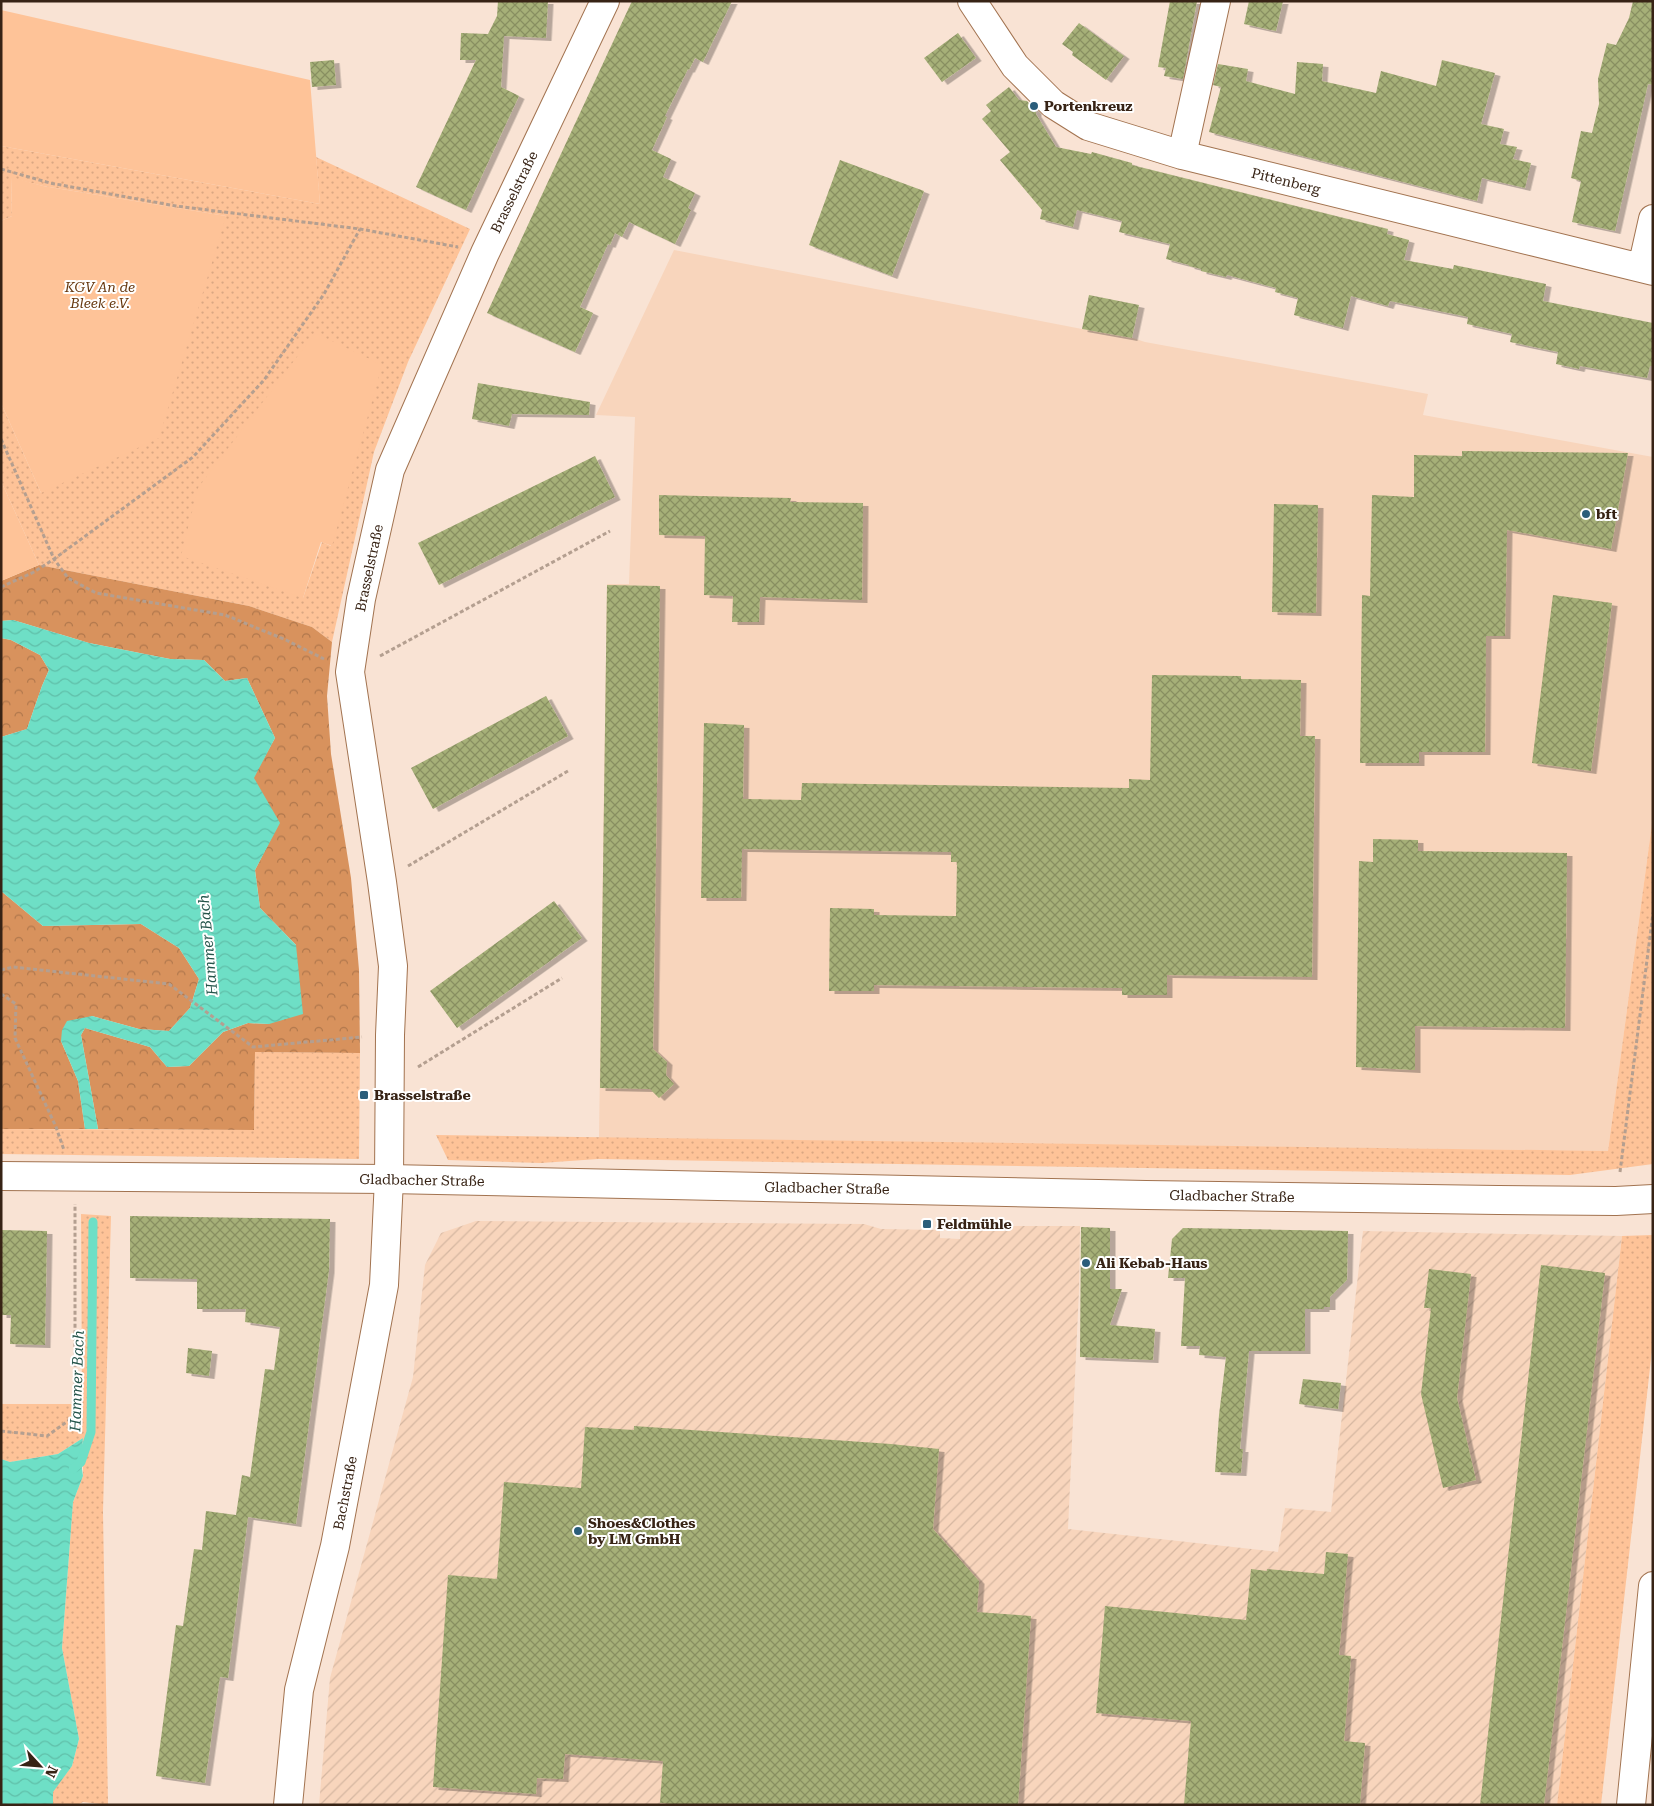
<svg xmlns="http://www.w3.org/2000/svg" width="1654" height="1806" viewBox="0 0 1654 1806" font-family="'Roboto Serif',serif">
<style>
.built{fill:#f8d5bc}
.industrial{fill:url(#industrial-furrows)}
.grass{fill:url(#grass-dots);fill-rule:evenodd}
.forest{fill:url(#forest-crowns)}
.garden{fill:#fec398}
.water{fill:url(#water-waves)}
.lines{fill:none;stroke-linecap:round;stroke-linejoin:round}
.stream{stroke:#6edfc6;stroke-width:9}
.building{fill:url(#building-cross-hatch);filter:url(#shadow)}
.minor-casing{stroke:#a27350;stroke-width:30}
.secondary-casing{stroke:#a27350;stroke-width:30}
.path{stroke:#b49f90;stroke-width:3;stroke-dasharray:4 2.5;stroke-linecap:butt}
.minor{stroke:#fff;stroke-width:28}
.secondary{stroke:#fff;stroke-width:28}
.poi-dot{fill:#2a5d7a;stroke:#fff;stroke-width:2}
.labels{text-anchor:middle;stroke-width:4;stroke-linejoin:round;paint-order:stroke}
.poi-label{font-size:14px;font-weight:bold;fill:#372315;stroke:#fff;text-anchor:start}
.street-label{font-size:14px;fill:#372315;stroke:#fff}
.park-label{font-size:14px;font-style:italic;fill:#67380f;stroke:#fff}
.water-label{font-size:15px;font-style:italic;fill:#25554b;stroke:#fff}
</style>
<defs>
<pattern id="industrial-furrows" width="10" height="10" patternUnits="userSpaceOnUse" patternTransform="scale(1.25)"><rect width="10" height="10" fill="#f8d5bc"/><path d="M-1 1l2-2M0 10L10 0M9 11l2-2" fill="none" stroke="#d5b7a1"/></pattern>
<pattern id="grass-dots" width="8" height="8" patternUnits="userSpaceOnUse" patternTransform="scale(1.25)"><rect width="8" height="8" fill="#fec398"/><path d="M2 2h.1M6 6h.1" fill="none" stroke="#daa782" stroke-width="1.8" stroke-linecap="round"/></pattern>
<pattern id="forest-crowns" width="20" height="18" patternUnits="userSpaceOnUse" patternTransform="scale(1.25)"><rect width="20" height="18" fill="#d8925d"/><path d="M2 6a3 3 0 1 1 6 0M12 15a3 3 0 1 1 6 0" fill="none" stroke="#b0774c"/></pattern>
<pattern id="water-waves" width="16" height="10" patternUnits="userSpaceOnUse" patternTransform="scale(1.25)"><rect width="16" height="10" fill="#6edfc6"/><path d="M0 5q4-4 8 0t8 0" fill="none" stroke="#60bfa9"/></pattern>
<pattern id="building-cross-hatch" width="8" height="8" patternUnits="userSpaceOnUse" patternTransform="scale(1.25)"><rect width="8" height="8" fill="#a6b078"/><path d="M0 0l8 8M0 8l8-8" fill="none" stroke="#888f61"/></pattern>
<filter id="shadow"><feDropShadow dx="5.5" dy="3" stdDeviation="0" flood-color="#0004"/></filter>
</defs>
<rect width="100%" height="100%" fill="#f9e3d4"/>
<path class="built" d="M 674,250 L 1082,329 L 1133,338 L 1145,342 L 1428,394 L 1423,415 L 1653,457 L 1653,816 L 1608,1151 L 599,1138 L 607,584 L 629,584 L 635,417 L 596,415 Z"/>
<path class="industrial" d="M 476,1221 L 864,1224 L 881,1229 L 940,1230 L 940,1238 L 960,1239 L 960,1230 L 976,1230 L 994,1226 L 1080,1226 L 1079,1290 L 1068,1529 L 1278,1552 L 1285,1508 L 1331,1512 L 1363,1231 L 1622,1236 L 1557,1805 L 319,1805 L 330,1678 L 413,1377 L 425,1265 L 441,1233 Z"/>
<path class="grass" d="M 1,146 L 320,204 L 316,157 L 470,229 L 408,362 L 374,452 L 332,642 L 312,627 L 249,606 L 39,565 L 1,481 L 1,403 L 41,493 L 226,216 L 43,186 L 11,178 L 12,216 L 1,221 ZM 315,333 L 331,546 L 322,542 L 303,598 Z
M 1653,816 L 1653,1164 L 1570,1175 L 598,1159 L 541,1163 L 448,1160 L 436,1135 L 1608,1151 Z
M 255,1052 L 360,1053 L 359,1159 L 1,1154 L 1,1129 L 254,1130 Z
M 81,1214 L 111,1216 L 103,1512 L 108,1805 L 83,1802 L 77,1805 L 53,1805 L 52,1792 L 72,1766 L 79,1739 L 62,1648 L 73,1502 L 83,1476 L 83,1438 L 58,1454 L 10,1462 L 1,1459 L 1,1404 L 82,1404 Z
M 1653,1235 L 1653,1341 L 1601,1805 L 1557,1805 L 1622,1236 Z"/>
<path class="forest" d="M 39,565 L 249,606 L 312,627 L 332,642 L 327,696 L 331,754 L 351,878 L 359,970 L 360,1053 L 255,1052 L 254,1130 L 98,1129 L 81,1035 L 85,1028 L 150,1047 L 167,1067 L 189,1066 L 223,1032 L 248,1023 L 269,1024 L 296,945 L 260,908 L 255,870 L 279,823 L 253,778 L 275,738 L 247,678 L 225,681 L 204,660 L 170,659 L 89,643 L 13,620 L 1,621 L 1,581 Z
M 1,638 L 11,640 L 40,655 L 49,670 L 42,686 L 27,729 L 1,737 Z
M 1,891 L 43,926 L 141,924 L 179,948 L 199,979 L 190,1008 L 169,1031 L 139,1029 L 92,1016 L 61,1041 L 78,1081 L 85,1129 L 1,1129 Z"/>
<path class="garden" d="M 1,10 L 310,80 L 320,204 L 1,146 Z
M 11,177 L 43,186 L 226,216 L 159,438 L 41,493 L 1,403 L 1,221 L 12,216 Z
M 315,333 L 382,365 L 332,546 L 321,542 L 303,598 L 181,556 L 198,488 Z
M 1,481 L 39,565 L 1,581 Z"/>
<path class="water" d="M 13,620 L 89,643 L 170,659 L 204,660 L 225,681 L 247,678 L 275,738 L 254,778 L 280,823 L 255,870 L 260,908 L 296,945 L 303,1014 L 269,1024 L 248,1023 L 223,1032 L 189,1066 L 167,1067 L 150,1047 L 85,1028 L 81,1035 L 98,1129 L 85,1129 L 78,1081 L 61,1041 L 62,1030 L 67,1021 L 92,1016 L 139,1029 L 169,1031 L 190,1008 L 199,979 L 179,948 L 141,924 L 43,926 L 1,891 L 1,737 L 27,729 L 42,686 L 49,670 L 40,655 L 11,640 L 1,638 L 1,621 Z
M 83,1438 L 81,1462 L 83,1476 L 73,1502 L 62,1648 L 79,1739 L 72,1766 L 53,1792 L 53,1805 L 1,1805 L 1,1459 L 10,1462 L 58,1454 Z"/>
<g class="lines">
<path class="stream" d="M 73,1469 L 81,1462 L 91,1432 L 93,1222"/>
</g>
<path class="building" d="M 498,1 L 548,1 L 546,38 L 504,36 L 501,87 L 519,96 L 466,210 L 416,187 L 476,60 L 460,60 L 461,33 L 488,34 L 497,16 Z
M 632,1 L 732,1 L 703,62 L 695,58 L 689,70 L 688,69 L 665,116 L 667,117 L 652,150 L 671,159 L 663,177 L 695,193 L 688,208 L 691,210 L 675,244 L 629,222 L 622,237 L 615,233 L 610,245 L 608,244 L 580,307 L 593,313 L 575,352 L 487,313 Z
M 1170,1 L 1197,1 L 1183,79 L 1164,76 L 1166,68 L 1158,67 Z
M 1249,1 L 1283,1 L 1276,31 L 1244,24 Z
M 1633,1 L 1653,1 L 1653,85 L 1648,84 L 1615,231 L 1572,222 L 1581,181 L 1571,178 L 1581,131 L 1592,133 L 1599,104 L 1598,79 L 1607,43 L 1616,45 L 1629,18 Z
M 1079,23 L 1124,56 L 1106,80 L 1072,55 L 1073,52 L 1062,44 Z
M 958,33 L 976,58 L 942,82 L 924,58 Z
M 334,60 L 336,85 L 312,87 L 310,62 Z
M 1442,60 L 1495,73 L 1481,124 L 1504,129 L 1500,144 L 1517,147 L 1513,159 L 1531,163 L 1525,188 L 1482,178 L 1477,201 L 1209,132 L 1221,87 L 1213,85 L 1218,64 L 1248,69 L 1246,81 L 1295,94 L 1297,62 L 1323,64 L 1322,81 L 1376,93 L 1381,71 L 1436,86 Z
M 1009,87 L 1019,100 L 1027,101 L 1036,111 L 1036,114 L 1056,147 L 1091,154 L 1092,152 L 1132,163 L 1132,165 L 1388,229 L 1387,234 L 1409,240 L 1404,260 L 1453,269 L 1454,265 L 1546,284 L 1543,301 L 1653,323 L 1653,366 L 1650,366 L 1647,378 L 1580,366 L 1579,369 L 1556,364 L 1558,352 L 1510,342 L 1512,334 L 1467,324 L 1468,317 L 1390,301 L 1388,306 L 1351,296 L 1343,328 L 1294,315 L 1298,298 L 1275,292 L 1276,288 L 1227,275 L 1226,277 L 1201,271 L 1201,269 L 1189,266 L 1189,265 L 1166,259 L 1170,244 L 1119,232 L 1122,221 L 1077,210 L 1073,227 L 1040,219 L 1042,210 L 1000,160 L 1010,152 L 982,119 L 991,111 L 986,105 Z
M 840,160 L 924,191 L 892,276 L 809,245 Z
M 1089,295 L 1139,305 L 1132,338 L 1082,329 Z
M 478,383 L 590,402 L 589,415 L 512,414 L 509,426 L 472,419 Z
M 1462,451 L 1628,453 L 1611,549 L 1507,530 L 1505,636 L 1486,636 L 1485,752 L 1419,752 L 1419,763 L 1360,763 L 1362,595 L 1370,596 L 1372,495 L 1414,497 L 1414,455 L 1462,456 Z
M 595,456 L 615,497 L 439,585 L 418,543 Z
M 659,495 L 791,498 L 790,502 L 863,503 L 862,600 L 760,597 L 759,622 L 732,622 L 733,596 L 704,595 L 705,536 L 659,535 Z
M 1274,504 L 1318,505 L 1316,613 L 1272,612 Z
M 607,585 L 660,586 L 653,1049 L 667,1062 L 666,1075 L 674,1084 L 659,1098 L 650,1089 L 600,1088 Z
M 1553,595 L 1612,603 L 1591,771 L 1532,763 Z
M 1152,675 L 1241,676 L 1241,679 L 1301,680 L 1300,736 L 1315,736 L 1312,977 L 1167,975 L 1167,995 L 1122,995 L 1122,988 L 874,985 L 874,991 L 829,991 L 830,908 L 874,909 L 874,915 L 956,916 L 957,862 L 951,862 L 951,852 L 742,849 L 741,898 L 701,898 L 704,723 L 744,725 L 743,799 L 801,800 L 802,783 L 1129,788 L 1129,779 L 1150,780 Z
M 546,696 L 568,736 L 433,809 L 411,768 Z
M 1373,839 L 1418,840 L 1418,851 L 1567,853 L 1565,1028 L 1415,1026 L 1415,1070 L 1356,1067 L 1359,861 L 1373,862 Z
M 554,901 L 582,938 L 457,1028 L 430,991 Z
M 130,1216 L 330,1219 L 329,1270 L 296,1524 L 248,1517 L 228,1678 L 220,1677 L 205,1783 L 156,1776 L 176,1625 L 183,1626 L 194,1549 L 202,1550 L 206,1511 L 236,1515 L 242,1475 L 250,1477 L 265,1369 L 274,1370 L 280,1327 L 245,1322 L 246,1309 L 197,1309 L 197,1279 L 130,1278 Z
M 1081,1227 L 1110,1228 L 1110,1289 L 1122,1289 L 1110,1325 L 1155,1329 L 1153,1360 L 1080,1357 Z
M 1183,1228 L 1348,1231 L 1347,1280 L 1330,1297 L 1330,1307 L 1324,1307 L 1324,1309 L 1305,1309 L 1305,1351 L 1249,1351 L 1240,1449 L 1243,1449 L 1241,1473 L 1215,1472 L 1219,1415 L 1226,1357 L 1199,1355 L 1200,1346 L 1181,1346 L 1185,1278 L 1168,1278 L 1172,1239 Z
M 1,1230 L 47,1231 L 45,1345 L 10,1344 L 11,1315 L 1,1315 Z
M 1541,1265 L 1605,1273 L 1544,1805 L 1480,1805 Z
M 1429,1269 L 1471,1274 L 1457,1398 L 1476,1480 L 1443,1488 L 1421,1394 L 1431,1308 L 1424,1308 Z
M 188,1348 L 212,1351 L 209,1376 L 186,1373 Z
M 1303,1379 L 1341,1383 L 1338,1409 L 1299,1404 Z
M 634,1426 L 891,1444 L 939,1449 L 933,1529 L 979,1581 L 977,1612 L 1031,1616 L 1018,1805 L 683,1805 L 660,1803 L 663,1761 L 565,1754 L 563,1779 L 537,1778 L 536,1794 L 433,1787 L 448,1575 L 497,1579 L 504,1482 L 581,1488 L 585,1427 L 634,1430 Z
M 1326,1552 L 1348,1554 L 1339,1655 L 1351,1656 L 1344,1741 L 1365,1743 L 1360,1805 L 1184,1805 L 1191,1721 L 1096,1713 L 1105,1606 L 1246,1620 L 1251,1569 L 1267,1571 L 1267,1569 L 1324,1574 Z"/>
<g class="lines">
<g class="minor-casing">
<path id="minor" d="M 972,1 L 1015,66 L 1053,104 L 1088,126 L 1182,155 L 1653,271
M 1182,155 L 1216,1
M 1642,268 L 1653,219
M 288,1805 L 299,1690 L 335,1546 L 384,1285 L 389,1179 L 390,1035 L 393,966 L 382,882 L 350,672 L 361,599 L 390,470 L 485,253 L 605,1
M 1631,1805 L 1653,1586"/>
</g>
<g class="secondary-casing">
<path id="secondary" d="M 1,1176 L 389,1179 L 1146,1195 L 1498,1200 L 1616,1201 L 1653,1199"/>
</g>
<path class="path" d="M 1,169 L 50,183 L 176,206 L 360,229 L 458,247
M 1,439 L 54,559 L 193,457 L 264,380 L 324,294 L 360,229
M 1,587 L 34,572 L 54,559 L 68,578 L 96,593 L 225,615 L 286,640 L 324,659
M 380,656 L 610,531
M 408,866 L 568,771
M 1,970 L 13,967 L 169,984 L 253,1047 L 362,1037
M 1,994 L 16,1004 L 15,1038 L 56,1127 L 64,1150
M 418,1067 L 562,978
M 1620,1172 L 1653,913
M 1,1431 L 47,1436 L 75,1416 L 75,1204"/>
<use href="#minor" class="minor"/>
<use href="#secondary" class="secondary"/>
</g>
<g class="poi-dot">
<circle cx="1034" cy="106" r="5"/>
<circle cx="1586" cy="514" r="5"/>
<rect x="359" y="1090" width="10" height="10" rx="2.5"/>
<rect x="922" y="1219" width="10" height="10" rx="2.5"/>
<circle cx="1086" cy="1263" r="5"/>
<circle cx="578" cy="1531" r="5"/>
</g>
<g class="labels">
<g class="poi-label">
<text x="1044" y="111">Portenkreuz</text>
<text x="1596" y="519">bft</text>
<text x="374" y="1100">Brasselstraße</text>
<text x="937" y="1229">Feldmühle</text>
<text x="1096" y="1268">Ali Kebab-Haus</text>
<text x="588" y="1528">Shoes&amp;Clothes<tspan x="588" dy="16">by LM GmbH</tspan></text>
</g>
<g class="street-label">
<text transform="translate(1286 181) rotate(14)" y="5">Pittenberg</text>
<text transform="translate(514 192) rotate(-64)" y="5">Brasselstraße</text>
<text transform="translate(369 568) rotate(-78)" y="5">Brasselstraße</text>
<text transform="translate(422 1180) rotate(1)" y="5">Gladbacher Straße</text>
<text transform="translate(827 1188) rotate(1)" y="5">Gladbacher Straße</text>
<text transform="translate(1232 1196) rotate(1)" y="5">Gladbacher Straße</text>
<text transform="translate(345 1493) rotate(-79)" y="5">Bachstraße</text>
</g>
<g class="park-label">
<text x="100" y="292">KGV An de<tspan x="100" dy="16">Bleek e.V.</tspan></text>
</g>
<g class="water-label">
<text transform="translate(208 945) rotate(-95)" y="5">Hammer Bach</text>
<text transform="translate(77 1381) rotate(-88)" y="5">Hammer Bach</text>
</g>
</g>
<rect width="1654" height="1806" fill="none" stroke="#372315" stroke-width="5"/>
<g transform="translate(40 1766) rotate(116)" stroke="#ffffff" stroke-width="4" paint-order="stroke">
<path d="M0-4L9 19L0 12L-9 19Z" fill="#372315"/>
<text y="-8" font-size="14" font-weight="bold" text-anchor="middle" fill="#372315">N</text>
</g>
</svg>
